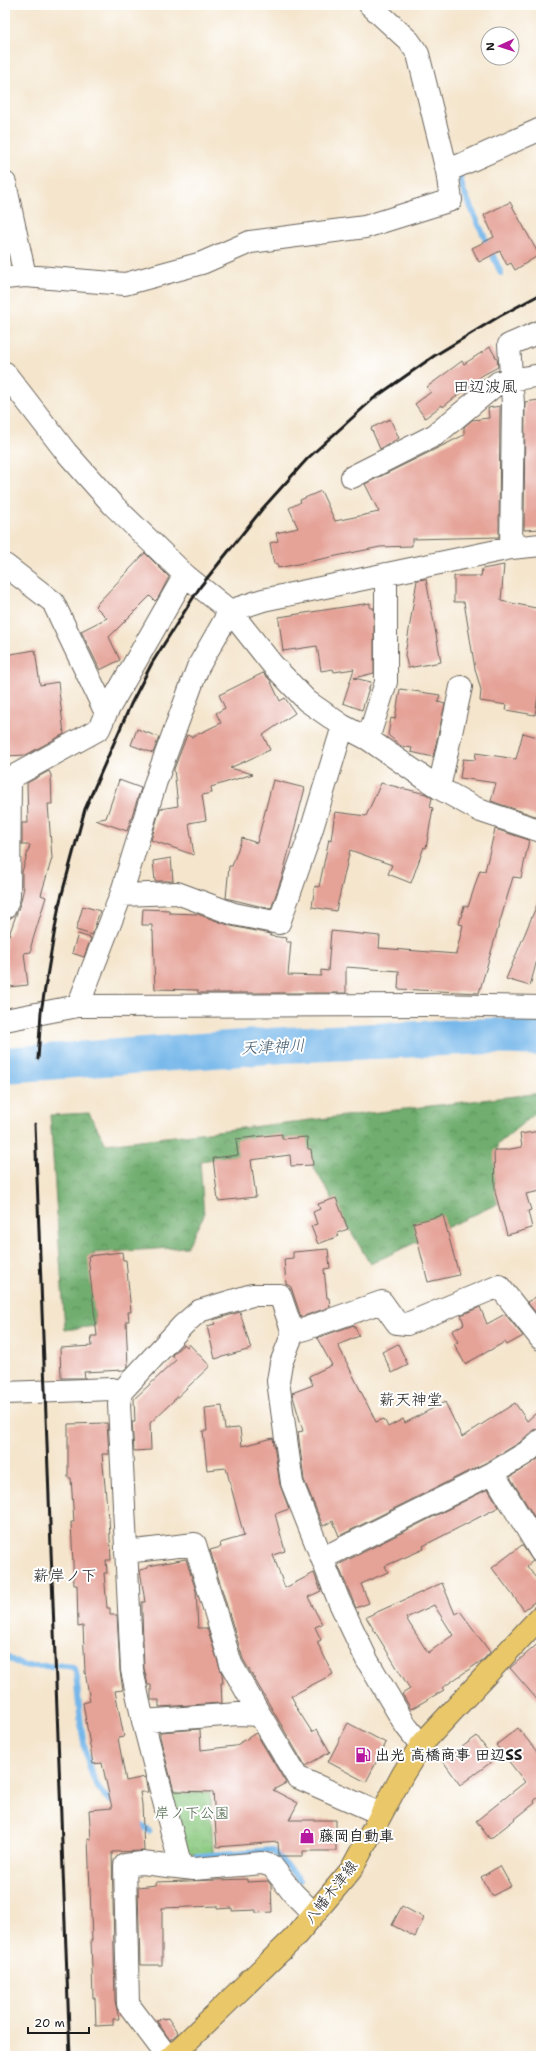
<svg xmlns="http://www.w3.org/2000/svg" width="546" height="2061" viewBox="0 0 546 2061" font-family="'Shantell Sans','Klee One',sans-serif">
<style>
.forest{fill:url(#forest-crowns);stroke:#466445}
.park{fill:url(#park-crowns);stroke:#53724e}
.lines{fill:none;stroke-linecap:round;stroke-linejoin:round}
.stream{stroke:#76b7ea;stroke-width:6}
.river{stroke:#76b7ea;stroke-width:36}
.building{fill:#e5a297;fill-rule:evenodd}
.minor-casing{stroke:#68625a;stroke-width:24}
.major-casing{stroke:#68625a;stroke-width:24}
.minor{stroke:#fff;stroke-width:22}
.major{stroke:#eac769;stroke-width:22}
.rail{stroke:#1c1c1c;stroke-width:3}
.labels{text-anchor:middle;stroke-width:4;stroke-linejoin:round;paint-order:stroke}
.poi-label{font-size:15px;font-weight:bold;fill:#1c1c1c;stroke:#fff;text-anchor:start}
.park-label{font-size:15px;fill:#486144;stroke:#fff}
.street-label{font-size:15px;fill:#1c1c1c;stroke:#fff}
.neighbourhood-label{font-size:16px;fill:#1c1c1c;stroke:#fff}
.water-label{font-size:16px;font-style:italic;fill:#405a6e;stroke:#fff}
</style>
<defs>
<pattern id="forest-crowns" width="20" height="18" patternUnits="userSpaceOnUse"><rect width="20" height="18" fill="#6fad6e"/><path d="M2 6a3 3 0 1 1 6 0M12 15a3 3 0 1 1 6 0" fill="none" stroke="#5a8c5a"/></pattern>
<pattern id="park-crowns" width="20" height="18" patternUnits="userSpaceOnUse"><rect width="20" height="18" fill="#8ac97f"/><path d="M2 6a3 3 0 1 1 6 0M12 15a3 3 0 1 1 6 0" fill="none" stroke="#76ac6d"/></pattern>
</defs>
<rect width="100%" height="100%" fill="#fff"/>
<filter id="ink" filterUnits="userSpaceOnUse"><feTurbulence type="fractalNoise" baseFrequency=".025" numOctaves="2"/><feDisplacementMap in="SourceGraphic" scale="8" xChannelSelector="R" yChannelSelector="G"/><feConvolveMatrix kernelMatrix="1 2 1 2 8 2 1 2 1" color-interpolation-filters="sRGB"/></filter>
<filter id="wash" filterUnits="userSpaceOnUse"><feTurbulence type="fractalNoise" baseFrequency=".012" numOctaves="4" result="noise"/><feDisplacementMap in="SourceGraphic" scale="16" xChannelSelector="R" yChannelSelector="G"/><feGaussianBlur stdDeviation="0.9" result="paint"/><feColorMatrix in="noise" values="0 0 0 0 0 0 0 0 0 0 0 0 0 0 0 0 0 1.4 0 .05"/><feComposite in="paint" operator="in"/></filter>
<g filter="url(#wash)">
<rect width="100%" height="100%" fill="#f4e5cc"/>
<path class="forest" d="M 541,1093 L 541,1108 L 497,1145 L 499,1203 L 370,1264 L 302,1147 L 200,1161 L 204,1215 L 187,1247 L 94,1253 L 95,1326 L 65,1330 L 50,1115 L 89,1113 L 106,1144 Z"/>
<path class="park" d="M 210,1792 L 213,1853 L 190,1854 L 179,1841 L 168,1794 Z"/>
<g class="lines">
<path class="stream" d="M 458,169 L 463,190 L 501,273
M 5,1656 L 23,1666 L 52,1666
M 59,1665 L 73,1667 L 76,1672 C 79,1704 82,1769 102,1793 C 106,1798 112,1801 116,1805
M 137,1822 L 149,1831
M 197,1856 L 272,1850 L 300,1880"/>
<path class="river" d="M 5,1065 L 284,1045 L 488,1036 L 541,1038"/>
</g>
<g id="blocks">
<path class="building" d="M 510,202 L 539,255 L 515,270 L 511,263 L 507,265 L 500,251 L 479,262 L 472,248 L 494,237 L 484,215 Z
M 490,347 L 497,359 L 498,367 L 483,375 L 443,407 L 442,405 L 425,418 L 415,404 L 431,392 L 427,387 L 462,361 L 464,364 Z
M 539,400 L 541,411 L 541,529 L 524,530 L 525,402 Z
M 500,406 L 499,537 L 412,539 L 412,546 L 380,547 L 278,568 L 277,563 L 274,564 L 270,543 L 278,541 L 276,533 L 298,528 L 289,508 L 301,502 L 300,500 L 321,491 L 335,521 L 379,512 L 365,484 L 464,435 L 464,427 L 472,420 L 489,418 L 488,408 Z
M 390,419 L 399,438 L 380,449 L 371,428 Z
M 145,553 L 169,577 L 158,598 L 155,601 L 150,596 L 109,637 L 120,660 L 100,670 L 81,631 L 107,618 L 95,606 Z
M 504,565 L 501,601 L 541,609 L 541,678 L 535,715 L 506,710 L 507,705 L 480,701 L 481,690 L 475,669 L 464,602 L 454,602 L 454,576 L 481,576 L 482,569 Z
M 426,579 L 441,662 L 408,668 L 405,655 L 417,580 Z
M 370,603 L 370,608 L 374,608 L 374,673 L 354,678 L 371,682 L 362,710 L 343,703 L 354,669 L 334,672 L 333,669 L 321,671 L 317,646 L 283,651 L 279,621 L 279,617 Z
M 35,650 L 40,685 L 58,682 L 64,734 L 26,755 L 6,756 L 5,655 Z
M 263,673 L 270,680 L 280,701 L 285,698 L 295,713 L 263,735 L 270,750 L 230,768 L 253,774 L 211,787 L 212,793 L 202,795 L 206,820 L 189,823 L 194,855 L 151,840 L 160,809 L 178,806 L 174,769 L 187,735 L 192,737 L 221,723 L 216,713 L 225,708 L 219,695 Z
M 400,689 L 440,695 L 438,702 L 445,704 L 433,757 L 411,752 L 412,748 L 401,746 L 388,735 L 391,718 L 395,719 Z
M 137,729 L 159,737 L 153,753 L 131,745 Z
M 523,733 L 541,738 L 541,818 L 491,801 L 496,783 L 460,778 L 463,759 L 475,760 L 476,753 L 516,759 Z
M 49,771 L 51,775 L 52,804 L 48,804 L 52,858 L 41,895 L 46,897 L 31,946 L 31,952 L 24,953 L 28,985 L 9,987 L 5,935 L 9,935 L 21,901 L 24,887 L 22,886 L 22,872 L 30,845 L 22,845 L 22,823 L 28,823 L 27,783 Z
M 119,780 L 141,788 L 127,831 L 95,820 L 106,818 Z
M 273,780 L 305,788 L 282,877 L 271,909 L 226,898 L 229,866 L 232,866 L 242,838 L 257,843 Z
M 381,783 L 426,794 L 432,798 L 430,807 L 433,808 L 426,848 L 424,847 L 411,883 L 388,874 L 392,865 L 350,850 L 336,911 L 312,907 L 315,886 L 319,887 L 329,839 L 331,840 L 335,812 L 366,816 Z
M 495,829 L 529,840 L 521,878 L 513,877 L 479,993 L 398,989 L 399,971 L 346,967 L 346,993 L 198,993 L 198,990 L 155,989 L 153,931 L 152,931 L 152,925 L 142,925 L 143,909 L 169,910 L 169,913 L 197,914 L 231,926 L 271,934 L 270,936 L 287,938 L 286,942 L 291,942 L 288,975 L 321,976 L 321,970 L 328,971 L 331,931 L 380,936 L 379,948 L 456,954 L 463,925 L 459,924 L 464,906 L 468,907 L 480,870 L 485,871 Z
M 171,858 L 173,881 L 155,881 L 153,861 Z
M 541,895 L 541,945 L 530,986 L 506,979 Z
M 83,906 L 100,911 L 92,935 L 76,930 Z
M 78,934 L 91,938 L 84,957 L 72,953 Z
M 541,1131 L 541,1191 L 526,1194 L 531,1210 L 528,1211 L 532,1228 L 507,1235 L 495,1192 L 494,1150 L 505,1150 L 522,1147 L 520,1134 Z
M 282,1134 L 282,1139 L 307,1137 L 308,1149 L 311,1149 L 313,1165 L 291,1166 L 290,1155 L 251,1160 L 256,1197 L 218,1201 L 213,1158 L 238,1155 L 236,1139 Z
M 336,1198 L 348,1229 L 337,1233 L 339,1236 L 318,1244 L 311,1226 L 317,1224 L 313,1212 L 320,1209 L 318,1204 Z
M 443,1215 L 459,1275 L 428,1282 L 413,1223 Z
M 328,1249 L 330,1268 L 324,1269 L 327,1298 L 329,1298 L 330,1307 L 301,1317 L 291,1287 L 286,1284 L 284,1259 L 293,1258 L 293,1252 Z
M 122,1252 L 123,1260 L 126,1260 L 131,1312 L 128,1312 L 129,1321 L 126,1321 L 128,1366 L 124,1370 L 84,1372 L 85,1378 L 61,1378 L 60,1348 L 92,1346 L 91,1336 L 97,1336 L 88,1256 Z
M 541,1294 L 541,1319 L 527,1302 Z
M 480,1307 L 487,1324 L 505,1314 L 523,1336 L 507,1345 L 505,1342 L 465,1364 L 454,1344 L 458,1342 L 452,1331 L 464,1324 L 461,1315 Z
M 240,1312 L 251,1349 L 215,1359 L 207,1326 L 215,1324 L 213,1320 Z
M 354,1325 L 359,1336 L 338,1345 L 376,1422 L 384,1419 L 388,1427 L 403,1419 L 405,1423 L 445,1402 L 462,1437 L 515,1403 L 527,1421 L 541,1409 L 541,1428 L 533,1430 L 519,1443 L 487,1462 L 339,1536 L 333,1521 L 323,1526 L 304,1480 L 298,1432 L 303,1431 L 292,1393 L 313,1385 L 309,1376 L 332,1365 L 317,1338 Z
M 184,1344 L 187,1347 L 189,1344 L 210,1366 L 150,1423 L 151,1450 L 134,1451 L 132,1422 L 135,1422 L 134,1399 L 176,1360 L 172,1355 Z
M 398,1344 L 408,1365 L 392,1373 L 382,1352 Z
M 222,1406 L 225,1429 L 240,1428 L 242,1446 L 273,1438 L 280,1485 L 289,1509 L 275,1514 L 285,1551 L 273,1555 L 285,1588 L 314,1573 L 321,1591 L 308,1597 L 322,1624 L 315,1627 L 321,1640 L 317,1642 L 333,1674 L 291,1696 L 295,1703 L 294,1704 L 312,1732 L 317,1729 L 330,1752 L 305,1766 L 243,1659 L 210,1550 L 221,1547 L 220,1543 L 244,1536 L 226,1468 L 207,1470 L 203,1431 L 207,1431 L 205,1408 Z
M 107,1423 L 109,1454 L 102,1454 L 108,1518 L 109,1517 L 111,1560 L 106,1560 L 107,1573 L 104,1573 L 107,1608 L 110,1608 L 110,1615 L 117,1615 L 120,1671 L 123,1690 L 115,1691 L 124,1737 L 118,1738 L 126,1781 L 145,1777 L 148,1792 L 140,1792 L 142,1804 L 144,1851 L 112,1852 L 115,2001 L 119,2019 L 113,2019 L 113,2025 L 96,2026 L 95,1998 L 93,1998 L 91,1940 L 92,1940 L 88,1839 L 91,1839 L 89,1810 L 112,1808 L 102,1763 L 93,1764 L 83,1703 L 90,1701 L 85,1672 L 83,1626 L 78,1627 L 77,1585 L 74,1585 L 71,1522 L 74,1522 L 71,1478 L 68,1478 L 68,1424 Z
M 541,1457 L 541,1528 L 510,1477 Z
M 488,1489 L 499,1507 L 423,1546 L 424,1549 L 385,1566 L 388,1572 L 361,1584 L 369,1603 L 356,1608 L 338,1565 Z
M 522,1545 L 533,1561 L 527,1566 L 541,1585 L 541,1597 L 524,1610 L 492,1568 Z
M 186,1559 L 196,1591 L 198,1628 L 207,1628 L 222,1674 L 223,1683 L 221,1683 L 222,1703 L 159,1707 L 159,1700 L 151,1700 L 151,1685 L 148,1685 L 144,1668 L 142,1613 L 142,1602 L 145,1602 L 140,1570 L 148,1568 L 148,1566 Z
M 442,1583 L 455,1614 L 460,1611 L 490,1652 L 484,1659 L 442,1688 L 444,1690 L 411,1709 L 402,1694 L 410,1689 L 366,1617 ZM 434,1605 L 453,1635 L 428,1653 L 406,1618 Z
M 541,1641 L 541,1704 L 510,1668 Z
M 348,1723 L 386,1743 L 366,1782 L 328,1762 Z
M 518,1728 L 541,1757 L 541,1802 L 537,1798 L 534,1801 L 535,1803 L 490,1839 L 476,1821 L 525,1782 L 496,1745 Z
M 200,1729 L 201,1750 L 235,1746 L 256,1733 L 286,1783 L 273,1790 L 298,1803 L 289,1820 L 336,1820 L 336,1851 L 303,1851 L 303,1856 L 279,1856 L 278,1842 L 217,1847 L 213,1792 L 174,1791 L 160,1737 L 160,1732 Z
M 477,1736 L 494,1760 L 460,1785 L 443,1761 Z
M 500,1866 L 511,1886 L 492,1896 L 481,1877 Z
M 247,1879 L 247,1882 L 268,1881 L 271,1885 L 272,1912 L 256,1913 L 256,1910 L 232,1911 L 232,1908 L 217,1909 L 217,1906 L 162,1908 L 162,1965 L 140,1965 L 138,1887 L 156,1885 L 156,1882 Z
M 402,1906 L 424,1918 L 415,1937 L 392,1925 Z
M 168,2018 L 178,2033 L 170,2040 L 156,2020 Z"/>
</g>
</g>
<g filter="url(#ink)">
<use href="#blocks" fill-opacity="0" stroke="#68625a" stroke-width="1"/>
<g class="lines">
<g class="minor-casing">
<path id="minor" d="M 447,171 L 541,129
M 5,183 L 25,276
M 5,278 L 25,276 L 125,284 L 202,263 L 250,242 L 365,227 L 451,200 L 447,171 L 418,54 L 409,41 L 370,5
M 5,373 L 66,452 L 113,505 L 185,575 L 230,611 L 272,664 L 307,701 L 343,726 L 368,739 L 439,788 L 481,811 L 541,831
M 352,477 L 435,435 L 499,382 L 541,375
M 511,548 L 513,404 L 509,345 L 541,331
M 5,565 L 53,602 L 106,713
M 368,739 L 386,682 L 386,574
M 5,781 L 99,729 L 106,713 L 185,575
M 439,788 L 461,687
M 121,895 L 177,893 L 234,914 L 279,923 L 310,835 L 343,726
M 5,908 L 9,897 L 10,778
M 78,1006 L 121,895 L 156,781 L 198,667 L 230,611 L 263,600 L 511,548 L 541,545
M 5,1020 L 78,1006 L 432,1005 L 541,1007
M 293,1333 L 382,1302 L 397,1323 L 407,1324 L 499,1286 L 541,1339
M 5,1393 L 112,1389 L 121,1392
M 493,1473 L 526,1453 L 541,1440
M 126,1552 L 195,1544 L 231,1664 L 260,1715
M 323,1558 L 493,1473 L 541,1552
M 143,1721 L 181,1867
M 381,1814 L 297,1777 L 260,1715 L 238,1714 L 143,1721 L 132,1670 L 119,1404 L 121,1392 L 183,1325 L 199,1311 L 252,1295 L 280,1295 L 293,1333 L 281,1363 L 278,1381 L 292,1483 L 339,1601 L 367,1660 L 406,1726 L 421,1745
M 167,2056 L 128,2004 L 125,1865 L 142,1863 L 194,1869 L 262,1863 L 272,1866 L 293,1893 L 314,1914"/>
</g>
<g class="major-casing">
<path id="major" d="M 172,2056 L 294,1938 L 314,1914 L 351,1870 L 403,1774 L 421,1745 L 541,1616"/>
</g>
<use href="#minor" class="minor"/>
<use href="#major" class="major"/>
<path class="rail" d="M 38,1059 L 41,1012 L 59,905 L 85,809 L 131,704 L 152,663 L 200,587 L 263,508 L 308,458 L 373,399 L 434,356 L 500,316 L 541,294
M 35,1124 L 70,2056"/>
</g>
</g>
<defs>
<g id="fuel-bare" transform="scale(1.2)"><path d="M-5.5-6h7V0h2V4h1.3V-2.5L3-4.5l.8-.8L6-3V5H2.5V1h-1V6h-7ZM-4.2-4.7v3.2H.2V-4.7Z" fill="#b5179e" stroke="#fff" stroke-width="2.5" paint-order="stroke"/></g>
<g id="shop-bare" transform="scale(1.2)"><path d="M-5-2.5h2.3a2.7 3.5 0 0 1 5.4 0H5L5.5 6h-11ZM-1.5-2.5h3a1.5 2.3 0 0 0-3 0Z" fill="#b5179e" stroke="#fff" stroke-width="2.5" paint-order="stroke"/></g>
</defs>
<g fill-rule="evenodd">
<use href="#fuel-bare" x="363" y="1755"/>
<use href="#shop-bare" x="307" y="1836"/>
</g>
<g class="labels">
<g class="poi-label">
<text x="375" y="1760">出光 高橋商事 田辺SS</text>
<text x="319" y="1841">藤岡自動車</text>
</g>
<g class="park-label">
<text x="192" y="1818">岸ノ下公園</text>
</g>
<g class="street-label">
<text transform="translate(331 1892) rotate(-52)" y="5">八幡木津線</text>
</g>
<g class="neighbourhood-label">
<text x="485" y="392">田辺波風</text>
<text x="411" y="1405">薪天神堂</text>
<text x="65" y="1581">薪岸ノ下</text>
</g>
<g class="water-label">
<text transform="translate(273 1046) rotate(-3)" y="6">天津神川</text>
</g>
</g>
<rect width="546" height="2061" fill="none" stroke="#fff" stroke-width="20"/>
<g transform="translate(500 46) rotate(267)"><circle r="19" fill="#ffffff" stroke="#a4a4a4"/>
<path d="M0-3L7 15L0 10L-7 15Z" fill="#b5179e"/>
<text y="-6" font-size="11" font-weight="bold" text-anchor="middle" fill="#1c1c1c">N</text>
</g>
<path d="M28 2027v6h61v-6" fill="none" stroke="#1c1c1c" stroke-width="2"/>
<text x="34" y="2027" font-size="12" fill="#1c1c1c" stroke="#ffffff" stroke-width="3" paint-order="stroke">20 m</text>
</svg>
